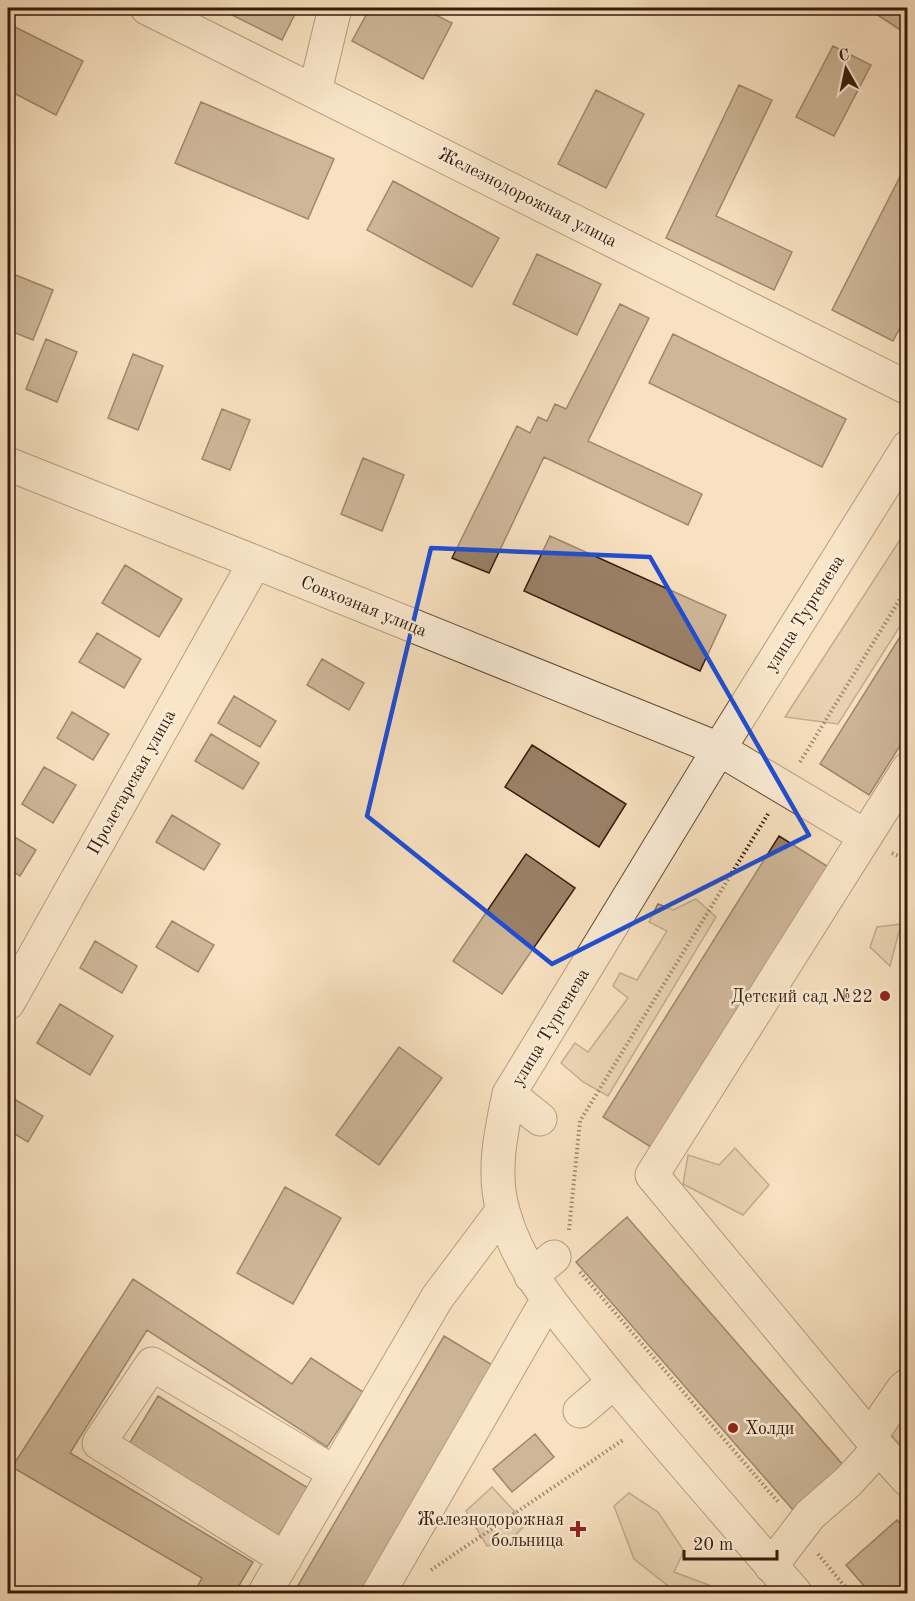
<svg xmlns="http://www.w3.org/2000/svg" width="915" height="1601" viewBox="0 0 915 1601" font-family="'Old Standard TT',serif">
<style>
.green{fill:#d7bfa1;stroke:#876c54;stroke-width:1.5}
.building{fill:#9b8168;stroke:#371a08;stroke-width:1.5}
.lines{fill:none;stroke-linecap:round;stroke-linejoin:round}
.minor-casing{stroke:#674c36;stroke-width:35}
.path{stroke:#371a08;stroke-width:4;stroke-dasharray:1.5 3;stroke-linecap:butt}
.minor{stroke:#faecd6;stroke-width:33}
.marked{fill:none;stroke:#1d4ed8;stroke-width:4.5;stroke-linejoin:round}
.poi-dot{fill:#8f2418;stroke:#faecd6;stroke-width:2}
.labels{text-anchor:middle;stroke-width:5;stroke-linejoin:round;paint-order:stroke}
.street-label{font-size:18px;fill:#371a08;stroke:#faecd6}
.poi-label{font-size:18px;fill:#371a08;stroke:#faecd6;text-anchor:end}
</style>
<rect width="100%" height="100%" fill="#f8e1c0"/>
<filter id="stains"><feTurbulence type="fractalNoise" baseFrequency=".00333" numOctaves="4"/><feColorMatrix values="0 0 0 0 .2 0 0 0 0 .09 0 0 0 0 .02 0 0 0 .5 -.17"/></filter>
<radialGradient id="worn" r=".72"><stop offset=".6" stop-color="#630" stop-opacity="0"/><stop offset="1" stop-color="#630" stop-opacity=".3"/></radialGradient>
<path class="green" d="M 907,529 L 907,615 L 838,724 L 785,717 Z
M 696,899 L 716,917 L 608,1096 L 583,1082 L 561,1063 L 575,1043 L 588,1052 L 628,998 L 613,986 L 620,973 L 637,980 L 667,931 L 649,922 L 658,904 L 673,910 Z
M 901,924 L 890,966 L 870,947 L 877,927 Z
M 735,1148 L 769,1185 L 743,1215 L 683,1184 L 688,1155 L 719,1165 Z
M 907,1410 L 907,1453 L 883,1425 Z
M 492,1487 L 526,1524 L 509,1542 L 487,1546 L 466,1511 Z
M 629,1493 L 658,1512 L 684,1551 L 674,1572 L 730,1593 L 685,1593 L 667,1585 L 634,1559 L 614,1506 Z"/>
<path class="building" d="M 218,8 L 298,8 L 282,40 Z
M 370,8 L 422,8 L 452,23 L 423,79 L 352,41 Z
M 867,8 L 908,8 L 908,35 Z
M 9,24 L 83,61 L 56,115 L 8,90 L 8,26 Z
M 833,46 L 871,65 L 834,136 L 796,117 Z
M 739,85 L 772,100 L 716,216 L 792,252 L 774,290 L 666,238 Z
M 596,90 L 644,114 L 606,188 L 558,164 Z
M 201,102 L 334,159 L 308,219 L 175,163 Z
M 908,161 L 908,313 L 893,341 L 832,310 Z
M 393,181 L 499,238 L 472,287 L 367,230 Z
M 537,254 L 601,284 L 577,335 L 513,304 Z
M 8,272 L 53,290 L 33,340 L 8,330 Z
M 620,304 L 649,318 L 588,441 L 702,494 L 688,525 L 544,457 L 489,573 L 452,558 L 517,426 L 530,433 L 538,417 L 547,421 L 555,404 L 566,409 Z
M 673,334 L 846,419 L 822,467 L 649,383 Z
M 46,339 L 77,352 L 57,402 L 26,389 Z
M 133,354 L 163,366 L 138,430 L 108,418 Z
M 222,409 L 250,420 L 230,470 L 202,459 Z
M 363,458 L 404,475 L 382,531 L 341,514 Z
M 550,536 L 726,615 L 700,671 L 524,591 Z
M 125,565 L 182,599 L 159,637 L 102,603 Z
M 908,624 L 908,733 L 869,795 L 820,764 Z
M 97,633 L 141,659 L 124,688 L 79,662 Z
M 322,659 L 364,683 L 349,710 L 307,685 Z
M 234,696 L 276,721 L 260,747 L 218,723 Z
M 72,712 L 109,734 L 93,760 L 57,738 Z
M 211,734 L 259,763 L 243,789 L 195,761 Z
M 532,745 L 626,804 L 599,847 L 505,787 Z
M 44,767 L 76,785 L 53,823 L 22,804 Z
M 172,815 L 220,844 L 204,870 L 156,842 Z
M 8,833 L 36,850 L 20,876 L 8,868 Z
M 779,836 L 830,868 L 654,1149 L 603,1117 Z
M 526,854 L 575,888 L 502,994 L 453,961 Z
M 172,921 L 214,945 L 198,972 L 156,947 Z
M 95,941 L 137,966 L 122,993 L 80,968 Z
M 60,1004 L 113,1036 L 90,1075 L 37,1043 Z
M 399,1047 L 442,1078 L 379,1165 L 336,1135 Z
M 9,1096 L 43,1116 L 28,1142 L 8,1130 L 8,1099 Z
M 285,1187 L 341,1218 L 293,1304 L 237,1273 Z
M 627,1217 L 844,1466 L 793,1510 L 576,1262 Z
M 133,1279 L 292,1384 L 311,1358 L 363,1392 L 327,1447 L 147,1330 L 70,1453 L 253,1562 L 234,1594 L 193,1594 L 202,1578 L 12,1467 Z
M 444,1336 L 494,1366 L 361,1594 L 293,1594 Z
M 158,1396 L 308,1488 L 278,1536 L 129,1444 Z
M 535,1434 L 554,1457 L 512,1492 L 493,1469 Z
M 897,1520 L 908,1532 L 908,1594 L 871,1594 L 846,1565 Z"/>
<g class="lines">
<g class="minor-casing">
<path id="minor" d="M 147,8 L 908,388
M 315,91 L 335,8
M 8,464 L 255,562 L 719,749 L 865,836
M 908,769 L 652,1175 L 879,1448 L 908,1480
M 8,1003 L 255,562
M 509,1094 L 540,1119
M 531,1276 L 554,1257
M 580,1411 L 614,1382
M 870,1437 L 903,1389 L 908,1385
M 285,1559 L 99,1443 L 152,1364 L 335,1473
M 771,1566 L 810,1515 L 848,1482 L 879,1448
M 264,1594 L 437,1298 L 503,1210
M 378,1594 L 548,1299
M 796,1594 C 741,1530 686,1467 632,1403 C 613,1381 595,1358 577,1336 C 545,1296 517,1261 503,1211 C 492,1172 501,1132 509,1094 L 719,749 L 908,447"/>
</g>
<path class="path" d="M 800,762 L 908,586
M 892,853 L 908,860
M 569,1230 L 580,1121 L 768,814
M 580,1272 L 779,1503
M 818,1554 L 851,1594
M 431,1570 L 623,1440"/>
<use href="#minor" class="minor"/>
</g>
<path d="M0 0H915V1601H0ZM 431,548 L 650,557 L 809,835 L 552,964 L 367,816 Z" fill="#f8e1c0" fill-opacity=".55" fill-rule="evenodd"/>
<path class="marked" d="M 431,548 L 650,557 L 809,835 L 552,964 L 367,816 Z"/>
<g class="poi-dot">
<circle cx="885" cy="996" r="6"/>
<circle cx="733" cy="1428" r="6"/>
<path d="M575 1520h6v6h6v6h-6v6h-6v-6h-6v-6h6z"/>
</g>
<g class="labels">
<g class="street-label">
<text transform="translate(528 197) rotate(27)" y="6">Железнодорожная улица</text>
<text transform="translate(364 606) rotate(22)" y="6">Совхозная улица</text>
<text transform="translate(804 613) rotate(-58)" y="6">улица Тургенева</text>
<text transform="translate(131 782) rotate(-61)" y="6">Пролетарская улица</text>
<text transform="translate(550 1027) rotate(-59)" y="6">улица Тургенева</text>
</g>
<g class="poi-label">
<text x="873" y="1002">Детский сад №22</text>
<text x="745" y="1434" text-anchor="start">Холди</text>
<text x="564" y="1525">Железнодорожная<tspan x="564" dy="21">больница</tspan></text>
</g>
</g>
<rect width="915" height="1601" fill="none" stroke="#f8e1c0" stroke-width="30"/>
<rect x="9" y="9" width="897" height="1583" fill="none" stroke="#371a08" stroke-width="3"/>
<rect x="15" y="15" width="885" height="1571" fill="none" stroke="#371a08" stroke-width="1.5"/>
<g transform="translate(846 69) rotate(351)" stroke="#faecd6" stroke-width="4.5" paint-order="stroke">
<path d="M0-4.5L10 22L0 15L-10 22Z" fill="#371a08"/>
<text y="-9" font-size="16" font-weight="bold" text-anchor="middle" fill="#371a08">С</text>
</g>
<path d="M684 1550v9h93v-9" fill="none" stroke="#371a08" stroke-width="3"/>
<text x="693" y="1550" font-size="18" fill="#371a08" stroke="#faecd6" stroke-width="4.5" paint-order="stroke">20 m</text>
<rect width="100%" height="100%" filter="url(#stains)"/>
<rect width="100%" height="100%" fill="url(#worn)"/>
</svg>
